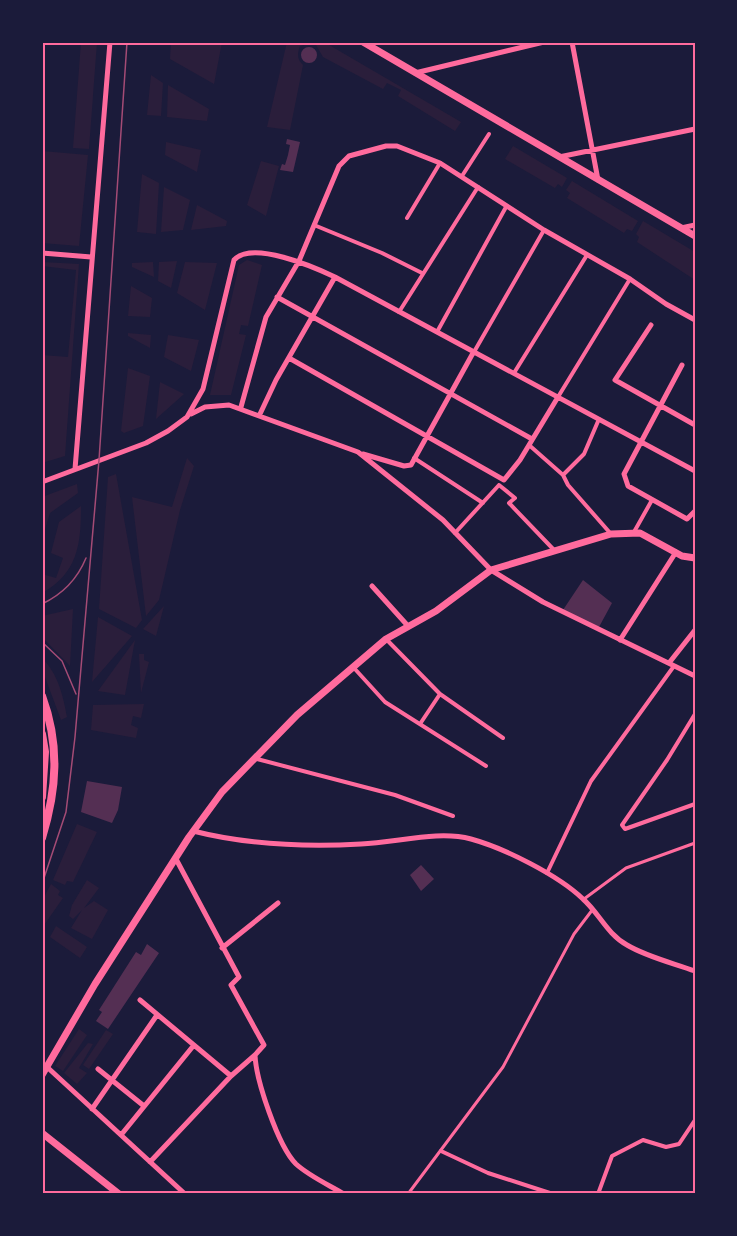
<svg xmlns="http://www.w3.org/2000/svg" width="737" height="1236" viewBox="0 0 737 1236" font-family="Karla,sans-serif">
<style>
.green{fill:#2a1e3b}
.building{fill:#542f53}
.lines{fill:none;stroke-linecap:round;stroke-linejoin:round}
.service{stroke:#ff6b9d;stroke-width:3}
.pedestrian{stroke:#ff6b9d;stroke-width:4}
.minor{stroke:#ff6b9d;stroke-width:5}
.tertiary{stroke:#ff6b9d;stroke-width:7}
.primary{stroke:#ff6b9d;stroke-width:8}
.tram{stroke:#a44b75;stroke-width:1.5}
.neatline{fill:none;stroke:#ff6b9d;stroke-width:2}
</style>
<rect width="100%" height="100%" fill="#1b1b3a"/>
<path class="green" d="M 81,42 L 97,42 L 89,149 L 73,148 Z
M 171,42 L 222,42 L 214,84 L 170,59 Z
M 287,42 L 324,42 L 461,122 L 455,131 L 398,96 L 401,90 L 387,83 L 383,89 L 323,57 L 316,45 L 310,43 L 300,46 C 297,54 297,59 303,65 L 290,130 L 267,127 Z
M 151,75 L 163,83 L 161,116 L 147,115 Z
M 168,85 L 209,109 L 207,121 L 167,117 Z
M 166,142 L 201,150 L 197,172 L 165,155 Z
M 513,146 L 567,178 L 562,187 L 558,184 L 555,188 L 505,159 Z
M 42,151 L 88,155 L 79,246 L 42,243 Z
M 261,161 L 279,166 L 266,216 L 247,205 Z
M 142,174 L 159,183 L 156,234 L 137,232 Z
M 572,181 L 638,221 L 632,231 L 627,229 L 624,233 L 567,198 L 570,193 L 566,190 Z
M 164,187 L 190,200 L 183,230 L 161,232 Z
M 197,205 L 227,221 L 226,226 L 191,230 Z
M 643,221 L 695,252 L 695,280 L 637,242 L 639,237 L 636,234 Z
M 247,260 L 262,265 L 248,326 L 241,325 L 239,334 L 246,335 L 231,395 L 210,395 L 239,265 Z
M 177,261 L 171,288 L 158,281 L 159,262 Z
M 42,262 L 79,264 L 65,456 L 42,463 L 42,355 L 68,357 L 76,270 L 42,266 Z
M 153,262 L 154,277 L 132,267 L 132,263 Z
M 185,262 L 217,263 L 205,310 L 177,293 Z
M 131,286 L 152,298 L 150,317 L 128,316 Z
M 128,333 L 151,335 L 150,348 L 128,336 Z
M 168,335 L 199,340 L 191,371 L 164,357 Z
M 128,368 L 150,376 L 143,426 L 124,433 L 121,431 Z
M 160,382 L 184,394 L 156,419 Z
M 187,458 L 194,466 L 180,510 L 159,600 L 146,616 L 132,497 L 172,507 Z
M 116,474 L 142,620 L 136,628 L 99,609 L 108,477 Z
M 77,484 L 78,493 L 50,513 L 42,539 L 42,497 Z
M 81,506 C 81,544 78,573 42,593 L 42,574 L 56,578 L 63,558 L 51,553 L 59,522 Z
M 164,606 L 156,636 L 143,629 Z
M 73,609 L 70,666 L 42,637 L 42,616 Z
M 98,617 L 132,636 L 92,682 Z
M 135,640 L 125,695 L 98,691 Z
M 139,654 L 144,654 L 144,660 L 149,662 L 141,693 Z
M 42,658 C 58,674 63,695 67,717 L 61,720 L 42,669 Z
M 144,704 L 141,718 L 133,716 L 131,725 L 138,728 L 136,738 L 91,730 L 93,705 Z
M 77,824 L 97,832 L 73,882 L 67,881 L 65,885 L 53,880 Z
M 87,880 L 99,888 L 84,908 L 94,901 L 108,910 L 92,939 L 71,928 L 82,910 L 73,919 L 69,916 L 72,905 Z
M 51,884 L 60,891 L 58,895 L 63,898 L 42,928 L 42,901 Z
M 56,926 L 87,947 L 80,958 L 50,937 Z
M 79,1029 L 87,1035 L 63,1071 L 55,1066 Z
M 106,1030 L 113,1034 L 89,1069 L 83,1065 Z
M 88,1043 L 93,1044 L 79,1068 L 87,1073 L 77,1084 L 64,1073 Z"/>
<path class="building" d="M301 55a8 8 0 1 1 16 0a8 8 0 1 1-16 0Z
M 287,139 L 300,142 L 293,172 L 280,170 L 282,164 L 285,165 L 288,155 L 290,145 L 286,144 Z
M 583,580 L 612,603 L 599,627 L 563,610 Z
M 87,781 L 122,787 L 118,810 L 112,823 L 81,812 Z
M 421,865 L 434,879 L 421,891 L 410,875 Z
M 147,944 L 159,953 L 108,1029 L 96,1021 L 102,1012 L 99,1010 L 136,952 L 141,955 Z"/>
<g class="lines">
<path class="service" d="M 584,899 L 626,868 L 695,843
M 408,1194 L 503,1067 L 574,934 L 593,909"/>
<path class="pedestrian" d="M 462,176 L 489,134
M 407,218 L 440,163
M 314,225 L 382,253 L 422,273
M 399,312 L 478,187
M 437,332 L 506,207
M 474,352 L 544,230
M 514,373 L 587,255
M 558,397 L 630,279
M 529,445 L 563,475 L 568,485 L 611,534
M 414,458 L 483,503
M 563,475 L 584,454 L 599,419
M 499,485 L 515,498 L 509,503 L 555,551
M 634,532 L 652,500
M 455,533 L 499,485
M 386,639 L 440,694 L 503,738
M 354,668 L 385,702 L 486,766
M 695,714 L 667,760 L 622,825 L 625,829 L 695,804
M 420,724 L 440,694
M 257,759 L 395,795 L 453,816
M 547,873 L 591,781 L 674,666
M 441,1151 L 488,1173 L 553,1194
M 598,1194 L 612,1156 L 643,1140 L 666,1147 L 679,1144 L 695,1120"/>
<path class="minor" d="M 572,42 L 598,180
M 415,73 L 544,42
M 559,157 L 695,129
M 681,228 L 695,225
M 42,253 L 91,257
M 277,297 L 532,439
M 651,325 L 615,380 L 695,425
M 289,358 L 504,480 L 520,460 L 558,397
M 682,365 L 624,474 L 628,486 L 687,519 L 695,511
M 241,407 L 266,317 L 299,261 L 339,166 L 349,156 L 386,146 L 397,146 L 440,163 L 544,230 L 630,279 L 666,304 L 695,320
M 191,414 L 205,407 L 229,405 L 358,452 L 443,520 L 491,570 L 543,602 L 695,676
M 260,414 L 276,380 L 335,277
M 363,454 L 404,466 L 411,465 L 473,353
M 75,469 L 110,42
M 42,482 L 146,443 L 168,431 L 187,417 L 203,389 L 234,260 C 252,240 314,267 335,277 L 695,471
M 372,586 L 408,626
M 620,640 L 676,552
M 669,663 L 695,630
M 193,831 C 248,845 306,847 361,844 C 396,843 437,830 471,839 C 504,848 558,875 583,899 C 599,913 607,934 627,945 C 647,957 673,963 695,971
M 176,859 L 239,977 L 231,985 L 264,1045 L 255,1055 C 256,1080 278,1146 296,1164 C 309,1176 329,1185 344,1194
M 222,948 L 278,903
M 140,1000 L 231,1076
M 47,1067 L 185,1194
M 98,1069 L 144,1106
M 92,1109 L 157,1015
M 121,1135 L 194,1045
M 150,1162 L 231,1076 L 255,1055"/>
<path class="tertiary" d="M 363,42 L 695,236
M 42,1075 L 95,984 L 189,837 L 222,792 L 297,715 L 386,639 L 436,611 L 491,570 L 611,534 L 640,533 L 682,556 L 695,558
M 42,1133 L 119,1194"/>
<path class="primary" d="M 42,696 C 60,745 57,789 42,838
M 42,734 L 45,752 L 42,797"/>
<path class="tram" d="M 42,604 C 63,594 77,580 86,558
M 42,642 L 62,661 L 76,694
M 42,884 L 66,812 L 75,737 L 99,460 L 127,42"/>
</g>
<rect width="737" height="1236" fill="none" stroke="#1b1b3a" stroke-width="87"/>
<rect x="44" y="44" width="650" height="1148" class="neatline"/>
</svg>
